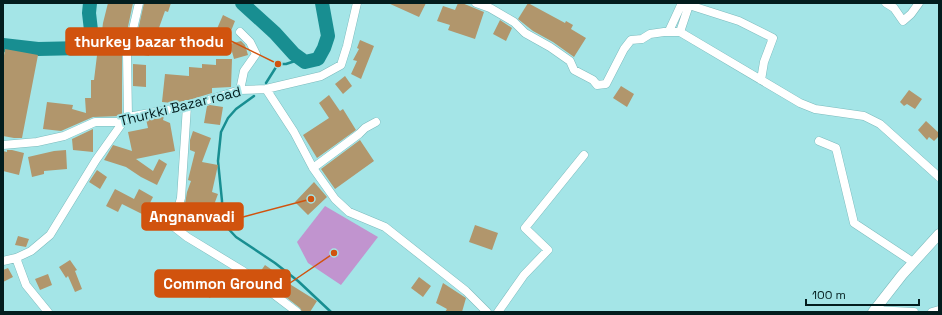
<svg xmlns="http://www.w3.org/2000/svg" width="942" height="315" viewBox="0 0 942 315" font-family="'Space Grotesk',sans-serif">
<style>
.green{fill:#c194cf}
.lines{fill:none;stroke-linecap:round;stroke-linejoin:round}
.stream{stroke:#188e91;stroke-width:2.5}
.river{stroke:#188e91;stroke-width:14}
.building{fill:#b1966c}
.minor-casing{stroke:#7cbbbd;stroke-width:9}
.major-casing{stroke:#7cbbbd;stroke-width:11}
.minor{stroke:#fff;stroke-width:8}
.major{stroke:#fff;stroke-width:10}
.labels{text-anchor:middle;stroke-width:4;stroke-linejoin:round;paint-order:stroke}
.street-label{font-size:14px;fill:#031d1e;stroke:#a4e5e7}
.leader{fill:none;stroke:#d1530e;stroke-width:1.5}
.callout-dot{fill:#d1530e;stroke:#a4e5e7;stroke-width:1.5}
.callout{fill:#d1530e;stroke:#d1530e;stroke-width:1.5}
.callout-label{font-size:15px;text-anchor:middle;font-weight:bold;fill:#fff}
</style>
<rect width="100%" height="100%" fill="#a4e5e7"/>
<path class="green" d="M 325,206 L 378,237 L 341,285 L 308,263 L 297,242 Z"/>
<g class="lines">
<path class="stream" d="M 266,83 L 278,64 L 286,64 L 301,59
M 254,96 L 236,109 L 228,118 L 221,132 L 218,161 L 222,201 L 222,222 L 236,237 L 275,263 L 298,281 L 331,312"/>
<path class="river" d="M 242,3 L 275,33 L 294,54 L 305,62 L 318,59 L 324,48 L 328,36 L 322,3
M 3,45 L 38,49 L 83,48 L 92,39 L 89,13 L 90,3"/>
</g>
<path class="building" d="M 108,3 L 133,3 L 122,55 L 122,115 L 121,116 L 93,117 L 61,131 L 43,129 L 47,102 L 73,105 L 72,109 L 86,113 L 85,98 L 91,98 L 91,80 L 94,80 L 98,47 L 100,47 L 103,23 Z
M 144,3 L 171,3 L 168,12 L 165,11 L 155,39 L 154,39 L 149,56 L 133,53 Z
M 388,3 L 426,3 L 419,17 Z
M 458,3 L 462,3 L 484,12 L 475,39 L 448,30 L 450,25 L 437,21 L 443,6 L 455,10 Z
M 528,3 L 565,23 L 566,21 L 573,25 L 571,29 L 586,38 L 574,57 L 553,42 L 533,31 L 518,19 Z
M 223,15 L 235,21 L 229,36 L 216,31 Z
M 500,20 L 512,28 L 506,41 L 493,34 Z
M 360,40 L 374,46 L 361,79 L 351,74 L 357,61 L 353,60 L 359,49 L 357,48 Z
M 241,41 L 245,45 L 248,55 L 234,59 L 230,44 Z
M 5,49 L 38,55 L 22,138 L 14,138 L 3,136 L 3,62 Z
M 216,59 L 232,59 L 231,87 L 212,88 L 212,93 L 189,100 L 185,100 L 184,101 L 172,103 L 162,102 L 165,74 L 189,76 L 189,67 L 202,68 L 202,64 L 216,65 Z
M 133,64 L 146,65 L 146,87 L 133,86 Z
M 345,76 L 352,86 L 343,94 L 335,84 Z
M 621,86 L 634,94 L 627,107 L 613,98 Z
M 909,90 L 922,99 L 915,109 L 907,104 L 904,106 L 900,102 Z
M 329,95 L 340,111 L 343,109 L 356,130 L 317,158 L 303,135 L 329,118 L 319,103 Z
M 210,105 L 223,107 L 220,125 L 204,123 L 207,106 Z
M 164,116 L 163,120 L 170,123 L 175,151 L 136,159 L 153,171 L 159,159 L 167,164 L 157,185 L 141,177 L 126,167 L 104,160 L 113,145 L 132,151 L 128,132 L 148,128 L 146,119 Z
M 926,121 L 939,133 L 939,136 L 934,141 L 929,137 L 927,140 L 918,130 Z
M 93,129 L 93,152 L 73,150 L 72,139 Z
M 193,131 L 211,138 L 202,162 L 218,165 L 212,192 L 218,194 L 211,213 L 185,204 L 187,192 L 191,181 L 188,180 L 195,152 L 190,150 L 190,140 Z
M 360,140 L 374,161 L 335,189 L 321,169 Z
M 7,150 L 12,150 L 24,153 L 19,175 L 3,171 L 3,151 L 7,152 Z
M 66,150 L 67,169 L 44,171 L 44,174 L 32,177 L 28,157 L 54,151 Z
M 97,170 L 107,177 L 100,189 L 89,182 Z
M 314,182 L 327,197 L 308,215 L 295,202 Z
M 115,189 L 134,199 L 139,189 L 153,197 L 144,215 L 122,204 L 118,212 L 106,206 Z
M 475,225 L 498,233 L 492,250 L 469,242 Z
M 18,236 L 29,239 L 26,247 L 15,245 Z
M 70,260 L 77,270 L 75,271 L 82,289 L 75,292 L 68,276 L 66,278 L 59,267 Z
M 265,265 L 275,272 L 259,276 L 258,275 Z
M 8,268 L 13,277 L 3,282 L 3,270 Z
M 205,273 L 220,281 L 210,298 L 196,289 Z
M 275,273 L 289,282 L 288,283 L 317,301 L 310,312 L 302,312 L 300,308 L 269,284 Z
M 48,274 L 52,285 L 40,290 L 35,279 Z
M 419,277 L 431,286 L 423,297 L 411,288 Z
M 443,283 L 466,298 L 462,312 L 445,312 L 447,309 L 436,303 Z"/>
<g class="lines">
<g class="minor-casing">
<path id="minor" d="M 476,3 L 490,8 L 514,22 L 525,33 L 550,47 L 570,61 L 574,70 L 593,80 L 597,85 L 606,84 L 624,49 L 631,40 L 642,39 L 650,34 L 664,32 L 680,32 L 800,103 L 815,109 L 864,116 L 880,124 L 939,177
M 886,3 L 894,8 L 903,21 L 911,14 L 919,3
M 669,31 L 682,3
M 680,32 L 689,5 L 739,21 L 773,38 L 764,62 L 761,80
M 266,89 L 294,132 L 313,168 L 335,199 L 349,212 L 385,227 L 466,291 L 487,312
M 240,90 L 244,71 L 256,54 L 250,42 L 240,32
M 187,106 L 181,198 L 173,226 L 187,237 L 243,271 L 297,312
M 128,117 L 127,55 L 139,3
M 819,141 L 836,148 L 854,223 L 913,262
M 3,145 L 37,142 L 64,136 L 95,122 L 123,122 L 128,117 L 189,106 L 240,90 L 266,89 L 321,76 L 341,65 L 347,46 L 357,3
M 313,168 L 359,134 L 365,128 L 376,122
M 16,258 L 26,285 L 48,312
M 3,261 L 16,258 L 31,251 L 50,235 L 96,160 L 123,122
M 874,310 L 914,312
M 498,312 L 524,275 L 548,250 L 525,228 L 584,155
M 932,312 L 939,310"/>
</g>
<g class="major-casing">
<path id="major" d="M 873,312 L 902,275 L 939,234"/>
</g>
<use href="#minor" class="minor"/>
<use href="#major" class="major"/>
</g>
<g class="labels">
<g class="street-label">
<text transform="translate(180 106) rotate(-14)" y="5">Thurkki Bazar road</text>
</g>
</g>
<path class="leader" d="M278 64L231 41M311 199L243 217M334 253L290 283"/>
<g class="callout-dot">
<circle cx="278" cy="64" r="4"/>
<circle cx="311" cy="199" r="4"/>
<circle cx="334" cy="253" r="4"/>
</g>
<g class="callout">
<rect x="66" y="28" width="165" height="27" rx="4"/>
<rect x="142" y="203" width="101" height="27" rx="4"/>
<rect x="155" y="270" width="135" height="27" rx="4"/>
</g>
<g class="callout-label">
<text x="149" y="47">thurkey bazar thodu</text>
<text x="192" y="222">Angnanvadi</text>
<text x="223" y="289">Common Ground</text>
</g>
<rect width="942" height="315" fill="none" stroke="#031d1e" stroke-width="8"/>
<path d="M806 299v6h113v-6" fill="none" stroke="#031d1e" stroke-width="2"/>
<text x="812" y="299" font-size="12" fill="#031d1e" stroke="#a4e5e7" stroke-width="3" paint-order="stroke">100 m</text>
</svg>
